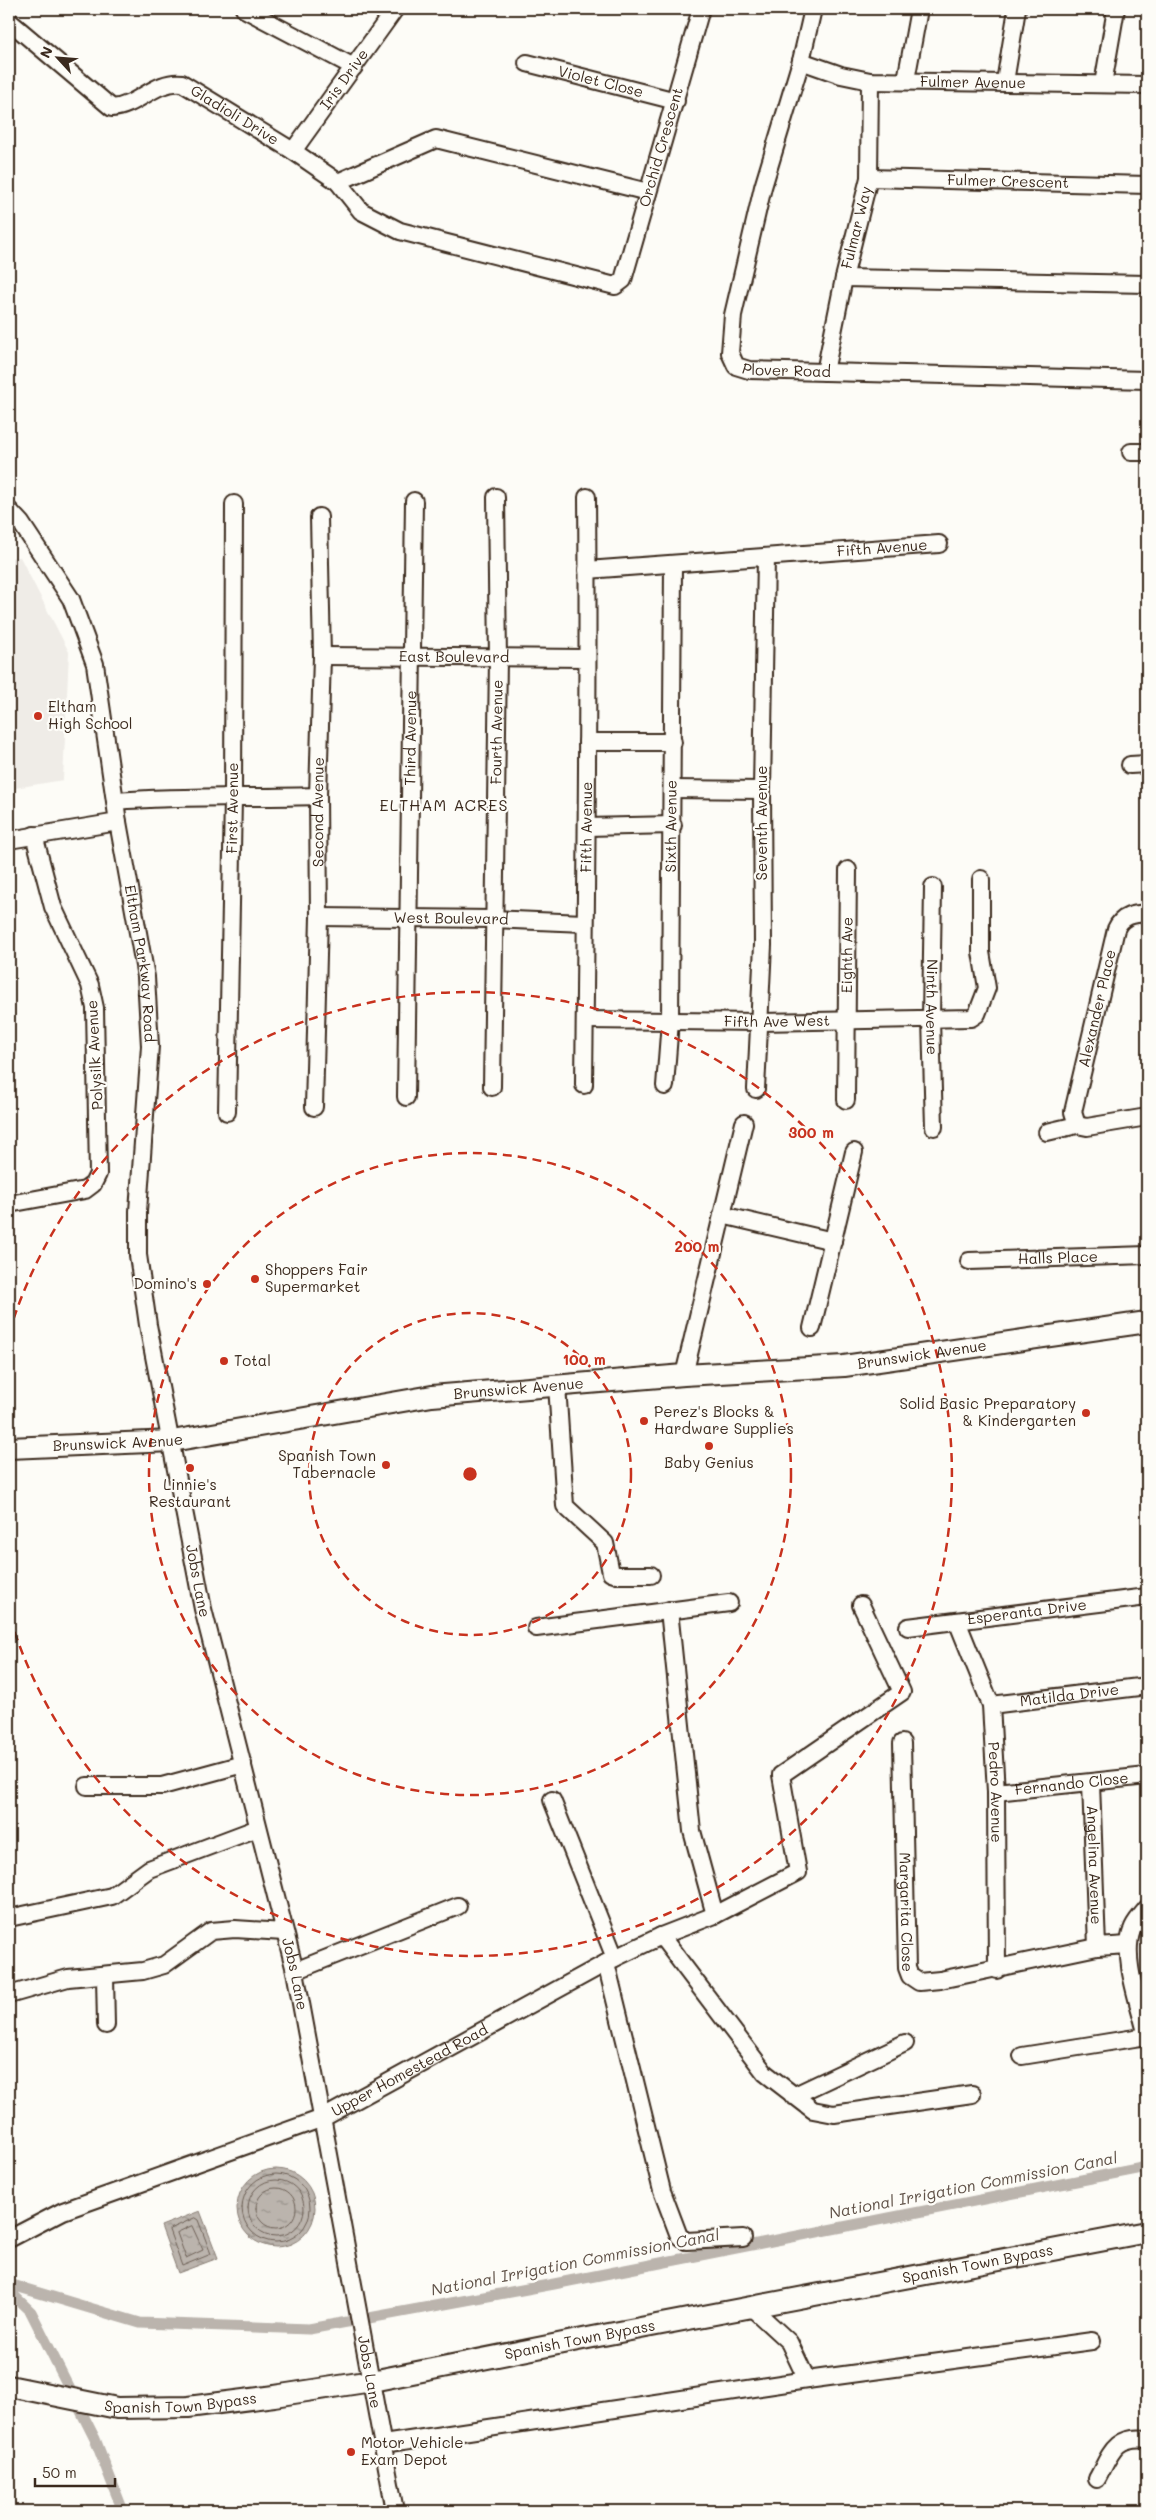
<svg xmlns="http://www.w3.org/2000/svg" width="1156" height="2520" viewBox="0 0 1156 2520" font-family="Mali,sans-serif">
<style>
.built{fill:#efece7}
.water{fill:url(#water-ripples);stroke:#887d74}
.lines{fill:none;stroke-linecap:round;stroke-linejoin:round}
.shore{stroke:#6e6157;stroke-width:1}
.canal{stroke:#bbb4ad;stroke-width:11}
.minor-casing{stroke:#3b2a1e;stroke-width:20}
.major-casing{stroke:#3b2a1e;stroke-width:24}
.minor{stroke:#fdfcf7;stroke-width:16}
.major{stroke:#fdfcf7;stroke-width:20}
.ring{fill:none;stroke:#c8321e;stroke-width:2.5;stroke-dasharray:9 6}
.poi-dot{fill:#c8321e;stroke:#fdfcf7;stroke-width:2}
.labels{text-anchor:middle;stroke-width:4.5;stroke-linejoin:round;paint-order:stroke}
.street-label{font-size:15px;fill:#3b2a1e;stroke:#fdfcf7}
.poi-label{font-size:15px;fill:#3b2a1e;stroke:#fdfcf7;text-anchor:start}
.neighbourhood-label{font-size:16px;letter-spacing:1px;fill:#3b2a1e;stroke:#fdfcf7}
.water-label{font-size:16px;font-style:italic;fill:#615349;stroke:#fdfcf7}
.centre{fill:#c8321e;stroke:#fdfcf7;stroke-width:2.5}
.ring-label{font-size:15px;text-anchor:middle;font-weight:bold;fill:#c8321e;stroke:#fdfcf7;stroke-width:4.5;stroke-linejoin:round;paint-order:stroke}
</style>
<defs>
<pattern id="water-ripples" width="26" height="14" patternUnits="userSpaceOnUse" patternTransform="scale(1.25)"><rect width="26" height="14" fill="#bbb4ad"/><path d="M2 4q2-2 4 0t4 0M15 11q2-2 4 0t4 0" fill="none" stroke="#99938c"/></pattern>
</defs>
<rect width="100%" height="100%" fill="#fdfcf7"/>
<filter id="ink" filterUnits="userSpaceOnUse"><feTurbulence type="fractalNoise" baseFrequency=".02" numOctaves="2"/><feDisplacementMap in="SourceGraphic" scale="10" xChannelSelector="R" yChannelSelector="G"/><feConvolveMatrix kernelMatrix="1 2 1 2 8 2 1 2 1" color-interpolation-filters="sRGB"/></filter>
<g filter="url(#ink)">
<path class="built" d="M 20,557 L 69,652 L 63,780 L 9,789 L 9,558 Z"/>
<path class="water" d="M237 2208a39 39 0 1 1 78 0a39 39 0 1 1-78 0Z
M 200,2211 L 218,2258 L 178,2273 L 161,2226 Z"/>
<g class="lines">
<path class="shore" d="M242 2208a34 34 0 1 1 68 0a34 34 0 1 1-68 0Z
M248 2208a28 28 0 1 1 56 0a28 28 0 1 1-56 0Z
M256 2208a20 20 0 1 1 40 0a20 20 0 1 1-40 0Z
M 195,2218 L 198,2220 L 211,2254 L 182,2266 L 169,2230 Z
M 192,2226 L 203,2250 L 186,2258 L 177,2233 Z"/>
<path class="canal" d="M 9,2284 L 140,2323 L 309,2329 L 554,2284 L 1147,2167
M 9,2291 L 31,2312 L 95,2439 L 123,2511"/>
<g class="minor-casing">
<g id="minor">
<path d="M 244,9 L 354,67"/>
<path id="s1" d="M 813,9 L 801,61 L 763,187 L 733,315 L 730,353 L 736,366 L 749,370 L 1147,380"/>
<path id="s2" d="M 9,21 L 112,108 C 138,106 155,80 182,83 L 293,151 L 338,182 L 361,211 L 400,231 L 615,286 L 623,280 L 701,9"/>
<path id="s3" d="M 801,61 L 841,75 L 870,81 L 1147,85"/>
<path id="s4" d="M 527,63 L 676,101"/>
<path d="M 906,80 L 919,9"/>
<path d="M 1005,82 L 1017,9"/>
<path d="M 1103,84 L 1116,9"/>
<path id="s5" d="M 293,151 L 395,9"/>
<path id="s6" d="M 869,178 L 1147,185"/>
<path d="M 338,182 L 436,139 L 648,192"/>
<path d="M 844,278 L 1147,284"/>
<path id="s7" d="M 825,372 L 844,278 L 869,178 L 870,81"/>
<path d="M 1131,452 L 1147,452"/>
<path id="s8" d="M 9,510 L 21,523 L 71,599 L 95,664 L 118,822 L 146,977 L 150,1046 L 138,1211 L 138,1255 L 148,1325 L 203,1609 L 295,1971 L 395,2511"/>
<path id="s9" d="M 587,570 L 939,544"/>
<path id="s10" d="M 322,656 L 586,658"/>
<path d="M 587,742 L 673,742"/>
<path d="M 1130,765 L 1147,764"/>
<path d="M 672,789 L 762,790"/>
<path d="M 116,801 C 183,796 251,798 318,796"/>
<path d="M 587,827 L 673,825"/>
<path d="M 9,840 L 118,822"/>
<path id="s11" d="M 933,887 L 931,1019 L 934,1127"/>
<path id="s12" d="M 319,917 L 493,919 L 584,923"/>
<path id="s13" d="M 585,1020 L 761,1022 L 971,1018 L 977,1014 L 987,988 L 981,952 L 981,879"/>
<path id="s14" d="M 584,1085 C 586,889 589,693 587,497"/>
<path id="s15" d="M 665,1086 L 670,1021 L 673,565"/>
<path id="s16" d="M 492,1087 L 498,659 L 496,497"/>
<path d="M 756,1089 L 763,945 L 762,790 L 766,557"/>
<path id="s17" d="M 406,1097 L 414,501"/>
<path id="s18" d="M 846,1100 L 848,870"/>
<path id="s19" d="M 314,1107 L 319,917 L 318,796 L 322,656 L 319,517"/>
<path id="s20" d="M 227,1112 L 233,799 L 234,504"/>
<path id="s21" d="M 1077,1125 L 1073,1112 L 1116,929 C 1122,915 1134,914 1147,913"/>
<path d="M 1047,1132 L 1077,1125 L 1087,1127 L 1147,1117"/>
<path d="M 9,1204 L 85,1190 L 93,1184 L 98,1174 L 95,1008 L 90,985 L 53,907 L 34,835"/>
<path d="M 722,1215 L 833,1241"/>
<path id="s22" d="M 969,1261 L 1147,1255"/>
<path d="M 812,1328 L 854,1152"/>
<path d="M 684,1375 L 744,1123"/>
<path d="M 557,1385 L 565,1506 L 605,1543 L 611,1573 L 617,1575 L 651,1575"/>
<path d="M 669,1610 L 692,1831 L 715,1915"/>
<path id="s23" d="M 957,1621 L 991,1705 L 996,1792 L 997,1970"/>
<path id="s24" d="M 908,1627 L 1147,1597"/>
<path d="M 536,1628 L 729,1603"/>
<path id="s25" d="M 991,1705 L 1147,1686"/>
<path id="s26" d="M 902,1743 L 907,1968 L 910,1976 L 919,1982 L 940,1980 L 1097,1947 L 1128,1945"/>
<path id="s27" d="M 1091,1783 L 1097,1947"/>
<path d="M 87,1786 L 162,1786 L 243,1764"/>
<path id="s28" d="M 996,1792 L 1147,1776"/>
<path d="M 552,1800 L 615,1958"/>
<path d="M 1147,1908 C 1142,1915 1134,1922 1132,1930 C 1121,1960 1141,2007 1147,2037"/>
<path d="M 9,1918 L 112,1896 L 149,1869 L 258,1828"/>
<path d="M 661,1936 L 765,2073 L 813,2110 L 834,2114 L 972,2094"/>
<path d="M 606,1963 L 662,2191 L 679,2236 L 686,2241 L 743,2238"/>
<path d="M 295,1971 L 458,1906"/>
<path d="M 105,1976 L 106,2025"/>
<path d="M 9,1995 L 68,1978 L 143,1971 L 164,1965 L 211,1931 L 235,1929 L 284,1932"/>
<path d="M 1022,2056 L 1147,2036"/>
<path d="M 793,2096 L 905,2043"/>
<path id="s29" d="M 9,2239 L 63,2211 L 323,2118 L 615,1958 L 661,1936 L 715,1915 L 798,1872 L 781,1775 L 902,1692 L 861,1605"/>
<path d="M 751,2307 L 789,2342 L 807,2380"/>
<path d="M 383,2444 L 807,2380 L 1092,2341"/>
<path d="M 1097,2479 C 1111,2454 1114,2435 1147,2439"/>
</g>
</g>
<g class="major-casing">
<g id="major">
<path id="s30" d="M 9,1448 L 172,1441 L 432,1396 L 684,1375 L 844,1366 L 1147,1322"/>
<path id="s31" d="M 9,2386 L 117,2408 L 188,2407 L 274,2396 L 372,2381 L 593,2337 L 1147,2232"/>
</g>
</g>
<use href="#minor" class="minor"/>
<use href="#major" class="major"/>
</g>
</g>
<g class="ring">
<circle cx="470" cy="1474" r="161"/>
<circle cx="470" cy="1474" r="321"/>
<path d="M9 1333A482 482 0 1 1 9 1615"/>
</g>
<g class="poi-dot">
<circle cx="38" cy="716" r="5"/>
<circle cx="255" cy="1279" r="5"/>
<circle cx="207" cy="1284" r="5"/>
<circle cx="224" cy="1361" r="5"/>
<circle cx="1086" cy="1413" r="5"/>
<circle cx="644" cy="1421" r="5"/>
<circle cx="709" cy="1446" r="5"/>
<circle cx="386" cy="1465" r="5"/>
<circle cx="190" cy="1468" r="5"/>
<circle cx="351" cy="2452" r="5"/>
</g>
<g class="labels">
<g class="street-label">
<text dy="5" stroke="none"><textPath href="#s5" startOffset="88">Iris Drive</textPath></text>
<text dy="5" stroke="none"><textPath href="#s3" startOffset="175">Fulmer Avenue</textPath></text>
<text dy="5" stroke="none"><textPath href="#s4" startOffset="76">Violet Close</textPath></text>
<text dy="5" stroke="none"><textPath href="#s2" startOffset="272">Gladioli Drive</textPath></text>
<text dy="5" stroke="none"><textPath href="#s2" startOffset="846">Orchid Crescent</textPath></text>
<text dy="5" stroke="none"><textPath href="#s6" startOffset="139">Fulmer Crescent</textPath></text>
<text dy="5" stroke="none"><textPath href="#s7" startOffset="148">Fulmar Way</textPath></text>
<text dy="5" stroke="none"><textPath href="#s1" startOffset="420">Plover Road</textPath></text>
<text dy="5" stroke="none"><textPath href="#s9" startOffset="296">Fifth Avenue</textPath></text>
<text dy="5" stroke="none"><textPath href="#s10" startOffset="132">East Boulevard</textPath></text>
<text dy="5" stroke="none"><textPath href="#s16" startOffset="355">Fourth Avenue</textPath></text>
<text dy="5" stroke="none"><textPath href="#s17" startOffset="359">Third Avenue</textPath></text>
<text dy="5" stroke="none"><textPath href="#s20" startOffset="304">First Avenue</textPath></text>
<text dy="5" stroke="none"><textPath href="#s19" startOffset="295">Second Avenue</textPath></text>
<text transform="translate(762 823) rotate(-90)" y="5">Seventh Avenue</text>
<text dy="5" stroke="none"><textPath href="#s15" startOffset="260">Sixth Avenue</textPath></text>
<text dy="5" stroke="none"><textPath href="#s14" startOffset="258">Fifth Avenue</textPath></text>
<text dy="5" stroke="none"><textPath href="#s12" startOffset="132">West Boulevard</textPath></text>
<text dy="5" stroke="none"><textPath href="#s18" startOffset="145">Eighth Ave</textPath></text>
<text dy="5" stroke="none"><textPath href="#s8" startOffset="481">Eltham Parkway Road</textPath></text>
<text dy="5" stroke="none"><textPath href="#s11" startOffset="120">Ninth Avenue</textPath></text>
<text dy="5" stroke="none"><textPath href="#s21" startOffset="120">Alexander Place</textPath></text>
<text dy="5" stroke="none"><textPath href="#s13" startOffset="192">Fifth Ave West</textPath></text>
<text transform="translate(95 1055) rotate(-93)" y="5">Polysilk Avenue</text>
<text dy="5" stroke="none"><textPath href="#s22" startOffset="89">Halls Place</textPath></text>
<text dy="5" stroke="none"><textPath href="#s30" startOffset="919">Brunswick Avenue</textPath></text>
<text dy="5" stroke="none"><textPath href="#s30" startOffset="514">Brunswick Avenue</textPath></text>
<text dy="5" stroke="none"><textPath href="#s30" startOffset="109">Brunswick Avenue</textPath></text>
<text dy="5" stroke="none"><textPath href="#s8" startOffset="1105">Jobs Lane</textPath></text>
<text dy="5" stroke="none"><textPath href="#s24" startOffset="120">Esperanta Drive</textPath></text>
<text dy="5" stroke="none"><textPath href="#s25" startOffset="79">Matilda Drive</textPath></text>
<text dy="5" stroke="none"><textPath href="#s28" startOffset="76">Fernando Close</textPath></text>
<text dy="5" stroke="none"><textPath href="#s23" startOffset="178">Pedro Avenue</textPath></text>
<text dy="5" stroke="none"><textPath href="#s27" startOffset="82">Angelina Avenue</textPath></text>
<text dy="5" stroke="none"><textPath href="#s26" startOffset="169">Margarita Close</textPath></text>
<text dy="5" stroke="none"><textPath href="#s8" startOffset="1510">Jobs Lane</textPath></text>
<text dy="5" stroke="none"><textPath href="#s29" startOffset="436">Upper Homestead Road</textPath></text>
<text dy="5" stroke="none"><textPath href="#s31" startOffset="984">Spanish Town Bypass</textPath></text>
<text dy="5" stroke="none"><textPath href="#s31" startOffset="579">Spanish Town Bypass</textPath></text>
<text dy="5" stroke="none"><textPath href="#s8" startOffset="1915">Jobs Lane</textPath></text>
<text dy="5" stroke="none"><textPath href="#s31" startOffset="174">Spanish Town Bypass</textPath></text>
</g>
<g class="poi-label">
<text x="48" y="712">Eltham<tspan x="48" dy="17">High School</tspan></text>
<text x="265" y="1275">Shoppers Fair<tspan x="265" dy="17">Supermarket</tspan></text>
<text x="197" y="1289" text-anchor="end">Domino's</text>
<text x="234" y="1366">Total</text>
<text x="1076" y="1409" text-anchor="end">Solid Basic Preparatory<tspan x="1076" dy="17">&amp; Kindergarten</tspan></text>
<text x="654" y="1417">Perez's Blocks &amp;<tspan x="654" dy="17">Hardware Supplies</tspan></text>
<text x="376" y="1461" text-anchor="end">Spanish Town<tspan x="376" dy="17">Tabernacle</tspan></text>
<text x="709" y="1468" text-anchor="middle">Baby Genius</text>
<text x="190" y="1490" text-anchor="middle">Linnie's<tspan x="190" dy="17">Restaurant</tspan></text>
<text x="361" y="2448">Motor Vehicle<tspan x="361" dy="17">Exam Depot</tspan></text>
</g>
<g class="neighbourhood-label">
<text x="444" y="811">ELTHAM ACRES</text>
</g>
<g class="water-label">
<text transform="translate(973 2185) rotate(-11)" y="6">National Irrigation Commission Canal</text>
<text transform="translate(575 2262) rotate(-11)" y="6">National Irrigation Commission Canal</text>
</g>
</g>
<circle cx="470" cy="1474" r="8" class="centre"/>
<g class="ring-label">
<text x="811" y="1138">300 m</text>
<text x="697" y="1252">200 m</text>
<text x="584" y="1365">100 m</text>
</g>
<rect width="1156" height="2520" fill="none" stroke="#fdfcf7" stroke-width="30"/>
<rect x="15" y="15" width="1126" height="2490" fill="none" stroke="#3b2a1e" stroke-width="2" filter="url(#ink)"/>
<g transform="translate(58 58) rotate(296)" stroke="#fdfcf7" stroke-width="4" paint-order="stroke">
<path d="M0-4L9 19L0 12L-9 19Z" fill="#3b2a1e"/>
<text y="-8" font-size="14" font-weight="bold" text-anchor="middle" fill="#3b2a1e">N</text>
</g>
<path d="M35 2478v8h80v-8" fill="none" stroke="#3b2a1e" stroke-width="2.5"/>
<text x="42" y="2478" font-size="15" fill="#3b2a1e" stroke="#fdfcf7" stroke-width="4" paint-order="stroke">50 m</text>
</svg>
